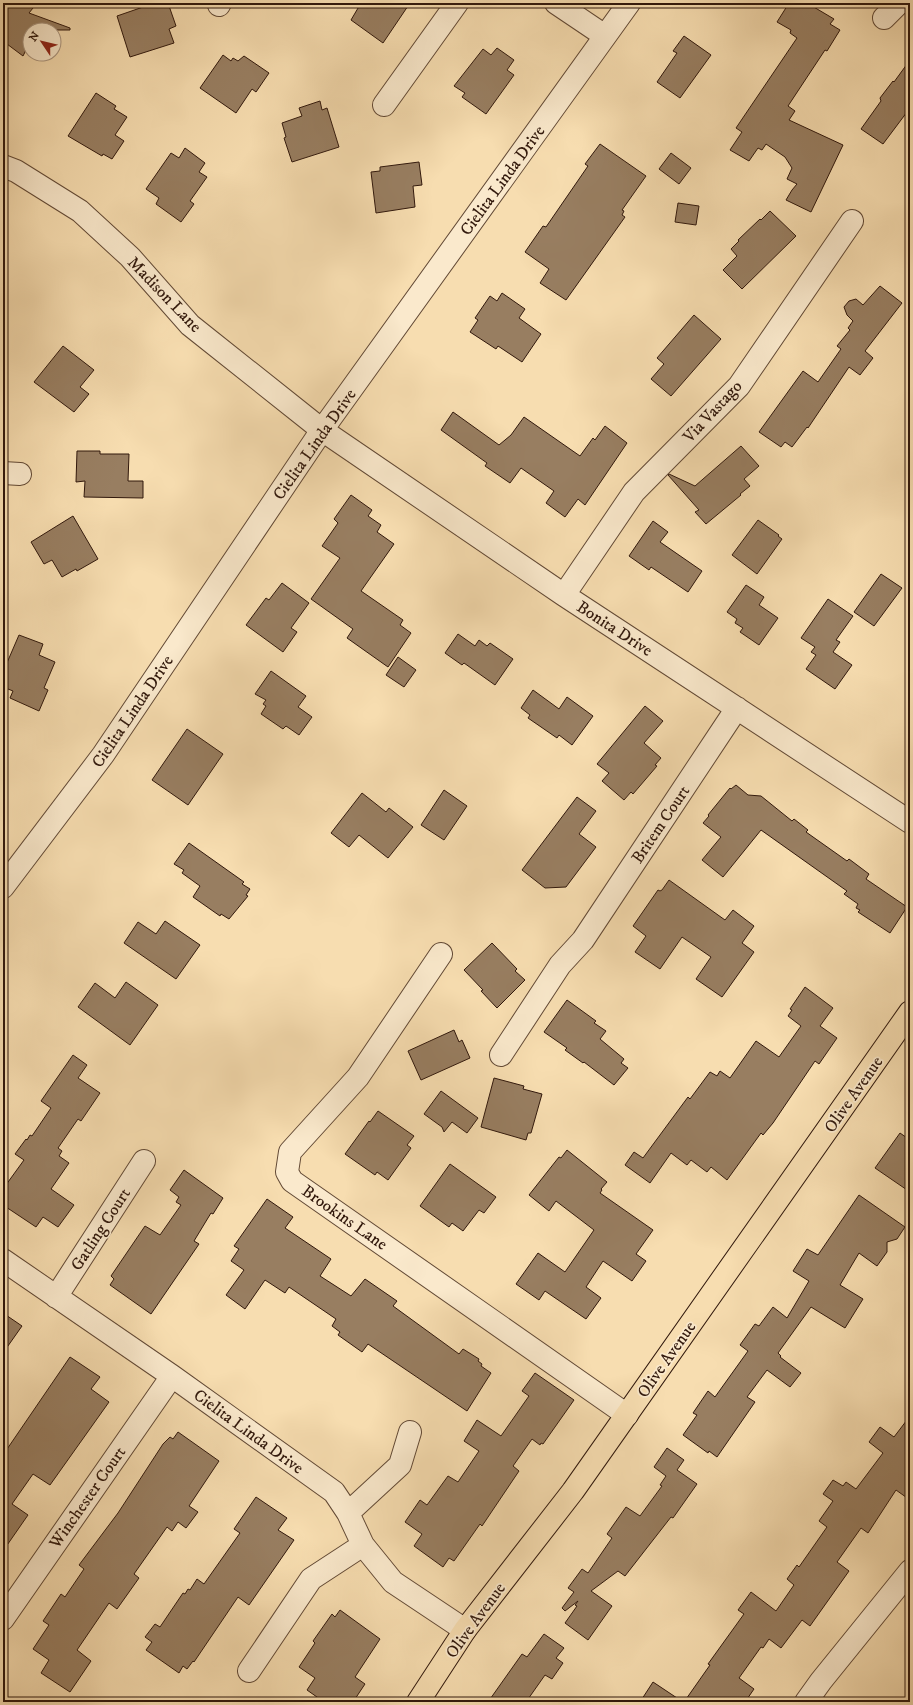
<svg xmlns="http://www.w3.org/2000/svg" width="913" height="1705" viewBox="0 0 913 1705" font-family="'IM FELL DW Pica',serif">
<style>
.building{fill:#987e61;stroke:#31180c}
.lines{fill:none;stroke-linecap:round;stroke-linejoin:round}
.minor-casing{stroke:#624935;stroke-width:24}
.major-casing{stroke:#31180c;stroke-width:24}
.minor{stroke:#fae9cc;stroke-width:22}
.major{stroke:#f7ddb0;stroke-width:22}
.labels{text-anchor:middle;stroke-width:3.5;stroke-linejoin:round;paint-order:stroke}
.street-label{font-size:17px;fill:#31180c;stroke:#fae9cc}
</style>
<rect width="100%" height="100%" fill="#f7ddb0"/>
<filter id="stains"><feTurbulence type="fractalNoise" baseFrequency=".005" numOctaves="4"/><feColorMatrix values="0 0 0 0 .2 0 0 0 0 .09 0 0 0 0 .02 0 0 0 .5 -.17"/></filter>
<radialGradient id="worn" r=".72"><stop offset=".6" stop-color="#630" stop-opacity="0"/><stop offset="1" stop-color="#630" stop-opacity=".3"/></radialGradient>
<path class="building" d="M 3,3 L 37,3 L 29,13 L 70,28 L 70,30 L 30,30 L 30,42 L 23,56 L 3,41 Z
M 145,3 L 168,3 L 176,26 L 169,29 L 174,43 L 130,57 L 117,16 L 146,6 Z
M 361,3 L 410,3 L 383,43 L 351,20 Z
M 789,3 L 807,3 L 834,19 L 830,24 L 840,30 L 827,51 L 825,50 L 788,106 L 795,111 L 789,120 L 843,145 L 811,212 L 786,200 L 792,190 L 797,184 L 787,179 L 792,168 L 785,157 L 766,144 L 762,150 L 758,148 L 749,161 L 730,150 L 742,132 L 736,128 L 797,38 L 790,33 L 791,30 L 777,22 Z
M 684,36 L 711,55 L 680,98 L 657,82 L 677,53 L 673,51 Z
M 497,48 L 514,60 L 507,70 L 514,75 L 486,114 L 462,97 L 465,93 L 454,86 L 483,49 L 491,55 Z
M 223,55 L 231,61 L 233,58 L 238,61 L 244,56 L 269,73 L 256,92 L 252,89 L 236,113 L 200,88 Z
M 910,60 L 910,108 L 883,144 L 861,129 L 881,101 L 880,98 L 893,81 L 894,82 Z
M 96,93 L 116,106 L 114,109 L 127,117 L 115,135 L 124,141 L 112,159 L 103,154 L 102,156 L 68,136 Z
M 320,101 L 322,110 L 327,108 L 339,147 L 292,162 L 284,138 L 286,137 L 282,123 L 302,116 L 299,108 Z
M 600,144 L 646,176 L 622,210 L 624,211 L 622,215 L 625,217 L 566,300 L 540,283 L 549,269 L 525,252 L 543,226 L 546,227 L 588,166 L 585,164 Z
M 185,148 L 205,163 L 199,172 L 207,177 L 190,201 L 194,204 L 181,222 L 156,204 L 159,198 L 146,189 L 171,153 L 179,158 Z
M 671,153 L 691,168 L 679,184 L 659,169 Z
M 419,162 L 422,185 L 413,186 L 415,207 L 376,213 L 371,172 L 380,171 L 380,167 Z
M 678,203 L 699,206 L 696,225 L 675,222 Z
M 770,211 L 796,236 L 742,289 L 723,270 L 737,256 L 731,249 L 739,241 L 738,240 L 760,219 L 761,220 Z
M 880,286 L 902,303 L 865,351 L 873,358 L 860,375 L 849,367 L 808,428 L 807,427 L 792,447 L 785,442 L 781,447 L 759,432 L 803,371 L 818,382 L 841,349 L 837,346 L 850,330 L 848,328 L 853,321 L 847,315 L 844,307 L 849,301 L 856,299 L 863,305 Z
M 502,293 L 525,309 L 519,318 L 541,334 L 522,362 L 498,346 L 496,349 L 470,332 L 478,320 L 475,318 L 490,296 L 497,301 Z
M 694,315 L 721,339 L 671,396 L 651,379 L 664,364 L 657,358 Z
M 63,346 L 94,370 L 80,387 L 89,394 L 74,412 L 34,382 Z
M 453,412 L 499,445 L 511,435 L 524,417 L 580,456 L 593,438 L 595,440 L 605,426 L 627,443 L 585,505 L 578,499 L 565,517 L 546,503 L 554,491 L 521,468 L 510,483 L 485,466 L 487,463 L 441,430 Z
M 741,446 L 759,466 L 744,479 L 750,486 L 740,494 L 741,495 L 706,524 L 695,512 L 699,510 L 668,475 L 669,474 L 695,486 Z
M 77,451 L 100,451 L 100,454 L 129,454 L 128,481 L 143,481 L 143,498 L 84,497 L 85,481 L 76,482 Z
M 351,495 L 372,510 L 368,516 L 381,525 L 377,532 L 394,544 L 361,591 L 403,620 L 400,625 L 411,633 L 388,667 L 347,638 L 353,629 L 311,599 L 340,558 L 322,546 L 338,523 L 334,519 Z
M 73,516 L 98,559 L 77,571 L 76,569 L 62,577 L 52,560 L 44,564 L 31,542 Z
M 758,520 L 779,535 L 778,536 L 782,539 L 757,574 L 732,555 Z
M 653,521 L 668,532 L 660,542 L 702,571 L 688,592 L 651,567 L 649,570 L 629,556 Z
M 881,574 L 902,588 L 874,626 L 854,612 Z
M 282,583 L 309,603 L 291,628 L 297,632 L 283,652 L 246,625 L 266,598 L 269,600 Z
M 746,585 L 764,597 L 759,605 L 778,618 L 759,645 L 740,632 L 743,628 L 735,623 L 737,619 L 727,612 Z
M 828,599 L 853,616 L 836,640 L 840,642 L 833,652 L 852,665 L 835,689 L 806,669 L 816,655 L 811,652 L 815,647 L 801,638 Z
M 458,634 L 475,646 L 479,640 L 487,646 L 490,643 L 513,659 L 495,685 L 464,663 L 462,665 L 445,653 Z
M 19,635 L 43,644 L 39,655 L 55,662 L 44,688 L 48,690 L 39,711 L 10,698 L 13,691 L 3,687 L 3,672 Z
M 398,657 L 416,670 L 404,687 L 386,675 Z
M 271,671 L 306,696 L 298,707 L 312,717 L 299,735 L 286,726 L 283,729 L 261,714 L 266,706 L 263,704 L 266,700 L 255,694 Z
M 533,690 L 559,709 L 567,697 L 593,716 L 572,745 L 559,735 L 557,738 L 528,718 L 530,715 L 521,708 Z
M 645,706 L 663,721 L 644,743 L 661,758 L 655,765 L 657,766 L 633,794 L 631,792 L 624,800 L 602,781 L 609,773 L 597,764 Z
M 187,729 L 223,754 L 188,805 L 152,780 Z
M 736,785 L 748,795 L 761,796 L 792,821 L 794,819 L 808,830 L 806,832 L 847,861 L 849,859 L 869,874 L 866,879 L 907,907 L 890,933 L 858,912 L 860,910 L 856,908 L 858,904 L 844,894 L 847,891 L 761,830 L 723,877 L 702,860 L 721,837 L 703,823 L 709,816 L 708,815 L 730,788 L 731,789 Z
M 444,790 L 467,806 L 444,840 L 421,825 Z
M 362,793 L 386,812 L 389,808 L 413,827 L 388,858 L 359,835 L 349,847 L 331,833 Z
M 577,797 L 596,811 L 579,834 L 596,847 L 566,887 L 545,888 L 522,870 Z
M 189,843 L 244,882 L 242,884 L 250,889 L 246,895 L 248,896 L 229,919 L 221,914 L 220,916 L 193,897 L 200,886 L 182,873 L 184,870 L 174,864 Z
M 669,880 L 725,920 L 733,910 L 754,926 L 742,943 L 754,952 L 722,997 L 696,979 L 711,957 L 682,937 L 660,969 L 635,952 L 646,936 L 633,926 L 658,890 L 660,891 L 662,890 Z
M 165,921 L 200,945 L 176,979 L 124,943 L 138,922 L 156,934 Z
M 492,943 L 517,969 L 515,971 L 525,980 L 497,1008 L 481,991 L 483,990 L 464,970 Z
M 126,982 L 158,1005 L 130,1045 L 78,1007 L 95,983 L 115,998 Z
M 805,987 L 833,1008 L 820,1026 L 837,1038 L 819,1064 L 815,1061 L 773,1123 L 763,1135 L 761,1133 L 727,1180 L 711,1167 L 707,1172 L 691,1160 L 687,1165 L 671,1153 L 650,1183 L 625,1165 L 634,1152 L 643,1158 L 688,1097 L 690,1099 L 710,1072 L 717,1076 L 720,1071 L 730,1078 L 756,1041 L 779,1057 L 801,1026 L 788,1016 L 792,1010 L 790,1009 Z
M 567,1000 L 596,1021 L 594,1023 L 606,1031 L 600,1039 L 624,1059 L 621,1063 L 628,1068 L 614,1085 L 584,1062 L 583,1063 L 565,1050 L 567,1048 L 544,1032 Z
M 454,1030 L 459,1042 L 462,1040 L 470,1058 L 421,1080 L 408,1051 Z
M 73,1055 L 87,1065 L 78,1078 L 100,1093 L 81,1121 L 78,1119 L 58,1148 L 62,1151 L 59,1156 L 69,1163 L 51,1189 L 74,1205 L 58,1227 L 43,1217 L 36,1227 L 3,1205 L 3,1189 L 24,1160 L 15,1154 L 26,1139 L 27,1140 L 30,1135 L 32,1136 L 51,1108 L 41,1101 Z
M 494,1078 L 524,1086 L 523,1089 L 542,1094 L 531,1133 L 528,1133 L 526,1140 L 481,1127 Z
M 441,1091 L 478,1118 L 467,1133 L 452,1122 L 444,1132 L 442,1127 L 424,1114 Z
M 378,1111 L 414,1136 L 407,1145 L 411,1148 L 388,1180 L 377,1172 L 375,1175 L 345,1154 L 369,1121 L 370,1122 Z
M 900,1133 L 910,1140 L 910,1192 L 875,1168 Z
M 567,1150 L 607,1182 L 601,1189 L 602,1190 L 600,1193 L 653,1230 L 636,1254 L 646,1261 L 632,1281 L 603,1261 L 586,1287 L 601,1298 L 586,1319 L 545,1291 L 539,1300 L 516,1284 L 538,1253 L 565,1272 L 594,1230 L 556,1201 L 549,1211 L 529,1195 L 559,1157 L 561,1158 Z
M 450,1164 L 496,1197 L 484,1213 L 479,1210 L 463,1231 L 452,1223 L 449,1227 L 420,1206 Z
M 184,1170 L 223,1198 L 213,1214 L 211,1213 L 194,1241 L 199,1244 L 151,1314 L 110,1285 L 114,1279 L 111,1276 L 145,1226 L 160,1235 L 181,1205 L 176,1202 L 179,1197 L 170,1190 Z
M 859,1195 L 905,1227 L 897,1239 L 887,1242 L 887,1252 L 877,1266 L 859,1253 L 840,1285 L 863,1299 L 845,1328 L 811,1307 L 778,1353 L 781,1356 L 780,1357 L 801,1373 L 790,1387 L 767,1370 L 747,1397 L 755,1402 L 717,1457 L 709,1451 L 708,1453 L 683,1435 L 697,1415 L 693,1413 L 708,1391 L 715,1397 L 748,1351 L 740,1345 L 755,1324 L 759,1326 L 773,1307 L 787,1318 L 809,1281 L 793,1271 L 807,1249 L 818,1255 Z
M 267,1199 L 293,1217 L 285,1228 L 331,1259 L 320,1276 L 351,1296 L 365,1279 L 397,1301 L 393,1306 L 459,1354 L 463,1349 L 479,1359 L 478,1361 L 482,1364 L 481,1366 L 491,1373 L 467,1411 L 368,1344 L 362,1352 L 338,1335 L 340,1332 L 332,1326 L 336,1319 L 289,1287 L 285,1293 L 265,1280 L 245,1309 L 226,1295 L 244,1270 L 231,1261 L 239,1249 L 234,1246 Z
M 3,1313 L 22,1326 L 3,1353 Z
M 70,1357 L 100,1377 L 91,1389 L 109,1402 L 50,1485 L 33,1474 L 12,1504 L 28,1515 L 3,1551 L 3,1455 Z
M 535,1373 L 574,1400 L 543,1444 L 541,1443 L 540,1445 L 532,1439 L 513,1466 L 519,1471 L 482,1526 L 480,1524 L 454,1561 L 449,1558 L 443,1567 L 414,1546 L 422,1534 L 405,1522 L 420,1500 L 427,1505 L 448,1476 L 458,1482 L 479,1451 L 464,1441 L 477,1420 L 501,1436 L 529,1396 L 522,1391 Z
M 910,1416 L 910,1500 L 896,1490 L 868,1533 L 861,1528 L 837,1562 L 849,1571 L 810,1626 L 802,1620 L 781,1648 L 769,1639 L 763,1648 L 761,1647 L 739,1678 L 754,1689 L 745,1702 L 684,1702 L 710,1665 L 708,1664 L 744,1614 L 738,1610 L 751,1592 L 776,1611 L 794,1585 L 787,1579 L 797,1565 L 799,1567 L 827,1527 L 819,1521 L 833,1501 L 823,1494 L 833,1480 L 843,1486 L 846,1482 L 856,1489 L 883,1453 L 869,1442 L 880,1427 L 894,1437 Z
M 178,1432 L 219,1461 L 189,1506 L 198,1512 L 186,1528 L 178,1522 L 172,1531 L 167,1527 L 134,1574 L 139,1578 L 117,1609 L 109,1603 L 77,1650 L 91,1661 L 70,1692 L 41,1673 L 49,1660 L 33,1649 L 49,1625 L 43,1621 L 61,1594 L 65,1597 L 84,1569 L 79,1565 L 118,1513 L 163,1444 L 170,1437 L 173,1439 Z
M 667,1448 L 684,1460 L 677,1470 L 697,1484 L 673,1518 L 671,1517 L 625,1576 L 618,1571 L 591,1591 L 612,1606 L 588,1640 L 565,1623 L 577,1606 L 575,1605 L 578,1601 L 565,1611 L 562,1608 L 574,1592 L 568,1588 L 582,1569 L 588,1573 L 612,1538 L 607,1534 L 626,1507 L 640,1516 L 662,1486 L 660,1485 L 666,1476 L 654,1467 Z
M 256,1497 L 287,1518 L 278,1530 L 294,1540 L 249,1605 L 238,1597 L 194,1662 L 193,1661 L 187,1669 L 183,1666 L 179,1673 L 146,1650 L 152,1642 L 145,1637 L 155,1624 L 160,1627 L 183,1593 L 185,1594 L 188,1589 L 190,1590 L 197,1579 L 204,1584 L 240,1533 L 234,1529 Z
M 340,1610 L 380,1639 L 355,1677 L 365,1684 L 353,1702 L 324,1702 L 307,1690 L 315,1678 L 299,1667 L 315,1643 L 313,1641 L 332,1614 L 335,1617 Z
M 544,1634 L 564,1648 L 556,1658 L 563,1663 L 552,1679 L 545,1675 L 526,1702 L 488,1702 L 522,1654 L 527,1657 Z
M 653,1682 L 683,1702 L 640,1702 Z"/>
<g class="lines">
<g class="minor-casing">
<path id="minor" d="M 556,3 L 605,36
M 219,5 L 220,3
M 884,18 L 899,3
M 384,105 L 457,3
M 3,166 L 16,171 L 80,211 L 130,257 L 190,325 L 322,430 L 564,595 L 910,822
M 3,473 L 20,474
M 564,595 L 634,492 L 739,386 L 852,221
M 3,887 L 103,755 L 322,430 L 629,3
M 441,954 L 358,1077 L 290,1152 L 287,1172 L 292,1181 L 627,1415
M 501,1055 L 560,965 L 583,940 L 737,708
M 3,1260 L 172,1376 L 334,1492 L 348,1513 L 363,1545 L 393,1582 L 465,1630
M 56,1297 L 144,1161
M 348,1513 L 400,1465 L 410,1432
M 3,1619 L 172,1376
M 249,1671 L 311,1579 L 363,1545
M 806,1702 L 821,1681 L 910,1571"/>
</g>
<g class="major-casing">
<path id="major" d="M 418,1702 L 465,1630 L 573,1491 L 910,1012"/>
</g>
<use href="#minor" class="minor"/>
<use href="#major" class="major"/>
</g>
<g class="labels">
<g class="street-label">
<text transform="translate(502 180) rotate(-54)" y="6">Cielita Linda Drive</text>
<text transform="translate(165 294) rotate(46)" y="6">Madison Lane</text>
<text transform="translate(712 411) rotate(-47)" y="6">Via Vastago</text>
<text transform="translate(314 444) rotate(-55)" y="6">Cielita Linda Drive</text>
<text transform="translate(615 628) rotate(33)" y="6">Bonita Drive</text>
<text transform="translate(132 711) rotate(-56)" y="6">Cielita Linda Drive</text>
<text transform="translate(660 824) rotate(-56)" y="6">Britem Court</text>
<text transform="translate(853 1094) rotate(-55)" y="6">Olive Avenue</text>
<text transform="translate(345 1217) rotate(35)" y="6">Brookins Lane</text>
<text transform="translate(100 1229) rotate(-57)" y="6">Gatling Court</text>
<text transform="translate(666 1359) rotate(-55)" y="6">Olive Avenue</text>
<text transform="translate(249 1431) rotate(36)" y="6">Cielita Linda Drive</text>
<text transform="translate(87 1497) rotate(-55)" y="6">Winchester Court</text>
<text transform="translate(475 1620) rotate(-54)" y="6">Olive Avenue</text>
</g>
</g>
<rect width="913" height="1705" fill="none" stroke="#f7ddb0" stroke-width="16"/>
<rect x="4" y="4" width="905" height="1697" fill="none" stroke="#31180c" stroke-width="2"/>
<rect x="8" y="8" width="897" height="1689" fill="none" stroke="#31180c"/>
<g transform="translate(42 42) rotate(305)"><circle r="19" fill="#fae9cc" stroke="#aa957f"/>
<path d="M0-3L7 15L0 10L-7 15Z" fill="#8f2418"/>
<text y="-6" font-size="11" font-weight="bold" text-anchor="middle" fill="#31180c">N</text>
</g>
<rect width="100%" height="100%" filter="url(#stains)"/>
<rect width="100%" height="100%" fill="url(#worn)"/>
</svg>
